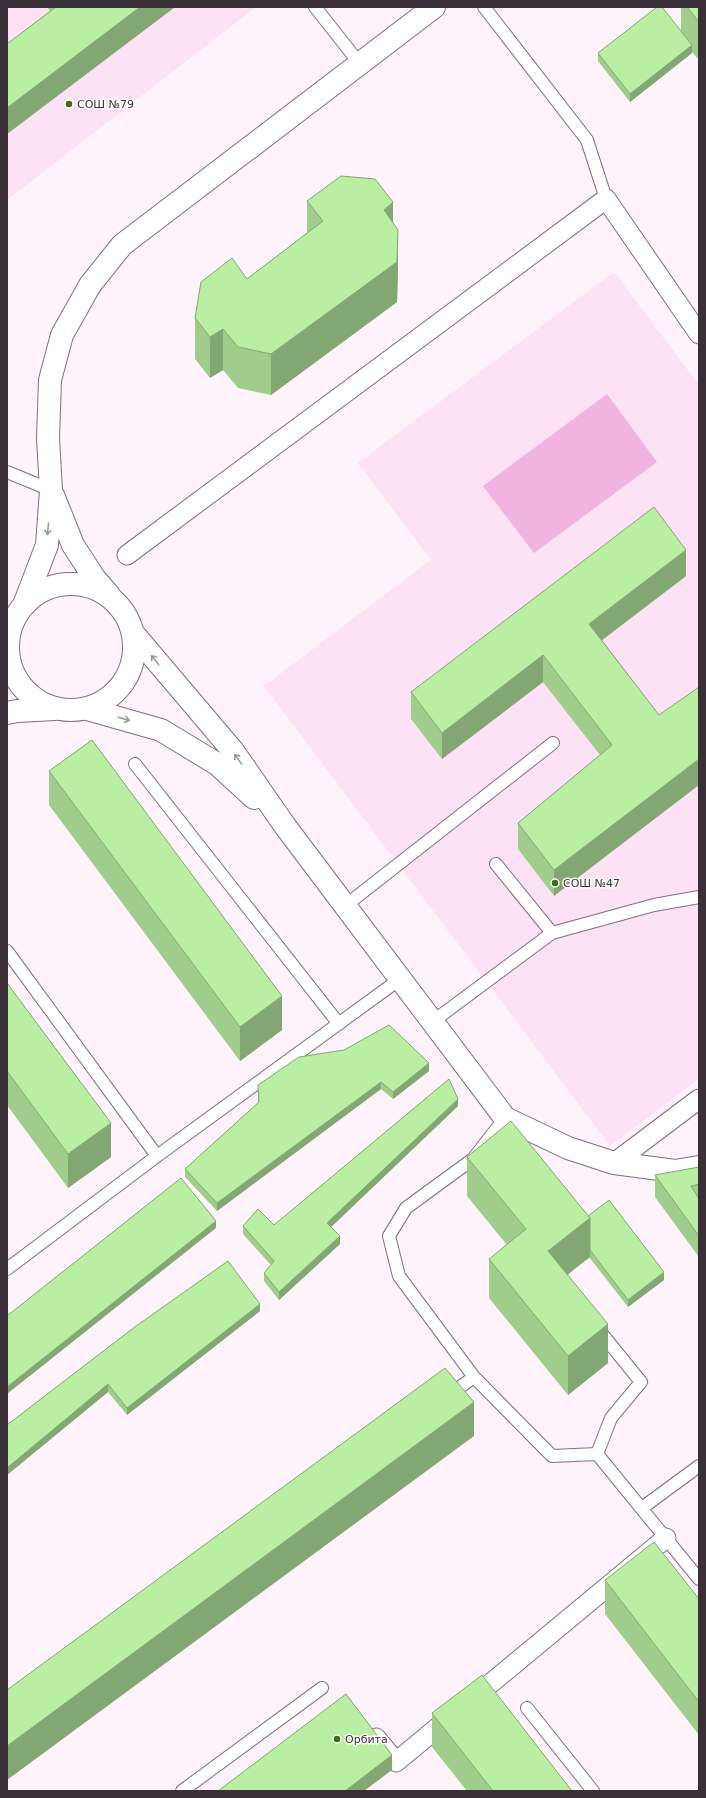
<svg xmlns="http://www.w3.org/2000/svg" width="706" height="1798" viewBox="0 0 706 1798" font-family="'DejaVu Sans',sans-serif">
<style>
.built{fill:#fde1f4}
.green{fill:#f1b3df}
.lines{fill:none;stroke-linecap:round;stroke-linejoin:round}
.service-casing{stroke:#856d7e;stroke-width:14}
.pedestrian-casing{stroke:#856d7e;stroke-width:21}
.minor-casing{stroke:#856d7e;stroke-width:24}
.service{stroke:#fff;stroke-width:12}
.pedestrian{stroke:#fff;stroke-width:19}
.minor{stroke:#fff;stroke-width:22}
.wall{fill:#a0cd8c}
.shaded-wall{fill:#82a772}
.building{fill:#baeea3;stroke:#82a772}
.oneway{stroke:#9d989c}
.poi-dot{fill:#36730a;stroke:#fff;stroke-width:1.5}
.labels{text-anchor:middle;stroke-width:3;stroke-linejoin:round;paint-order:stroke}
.poi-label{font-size:11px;fill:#3b3038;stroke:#fff;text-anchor:start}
</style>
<rect width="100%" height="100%" fill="#fef3fb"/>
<path class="built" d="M 7,7 L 256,7 L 7,200 Z
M 614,272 L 699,385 L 699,1079 L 610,1146 L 264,686 L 431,560 L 358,463 Z"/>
<path class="green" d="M 607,394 L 657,462 L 534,553 L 483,486 Z"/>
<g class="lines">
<g class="service-casing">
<path id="service" d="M 315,7 L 360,64
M 484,7 L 587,140 L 606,199
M 7,472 L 51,490
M 135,764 L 339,1024
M 345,906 L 553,743
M 552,933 L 654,905 L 699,897
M 7,951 L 157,1156
M 432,1022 L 552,933 L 496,864
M 505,1118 L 473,1159 L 406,1208 L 389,1236 L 399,1276 L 474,1377 L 552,1456 L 597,1454 L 699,1579
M 7,1269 L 157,1156 L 400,979
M 449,1395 L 474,1377
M 597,1454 L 611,1418 L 641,1382 L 598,1329
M 642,1508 L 699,1466
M 527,1708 L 593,1791
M 182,1791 L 322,1688"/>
</g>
<g class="pedestrian-casing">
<path id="pedestrian" d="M 127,555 L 606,199 L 699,334
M 614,1163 L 699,1099
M 376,1738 L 396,1762 L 666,1538"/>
</g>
<g class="minor-casing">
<path id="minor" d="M 53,495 L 73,545 L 95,579 L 109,595
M8 647a63 63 0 1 1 126 0a63 63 0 1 1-126 0Z
M 24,605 L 47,545 L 51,490 L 48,438 L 50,380 L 62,335 L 90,285 L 122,245 L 434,7
M 133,633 L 233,751 L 285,826 L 505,1118 L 568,1148 L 614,1163 L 675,1171 L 699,1167
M 87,709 L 161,730 L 217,764 L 254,798
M 7,713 L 17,711 L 55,709"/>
</g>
<use href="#service" class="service"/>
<use href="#pedestrian" class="pedestrian"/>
<use href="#minor" class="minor"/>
</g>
<path class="wall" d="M 47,7 L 175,7 L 7,134 L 7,44 L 50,11 Z
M 681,7 L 699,7 L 699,60 L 692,52 L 692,53 L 630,102 L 598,61 L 598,53 L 681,31 Z
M 307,201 L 393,223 L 398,271 L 397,302 L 271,395 L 238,388 L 223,370 L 210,378 L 195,359 L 195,318 L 307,233 Z
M 686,576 L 602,640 L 659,715 L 554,896 L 518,849 L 518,823 L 600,755 L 543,682 L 442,759 L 411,719 L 411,692 Z
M 49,771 L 282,1030 L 240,1061 L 49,805 Z
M 7,983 L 111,1157 L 68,1188 L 7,1105 Z
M 429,1071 L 393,1099 L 381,1089 L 217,1211 L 185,1177 L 185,1169 L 258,1103 L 258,1085 Z
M 458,1106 L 331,1227 L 340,1244 L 279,1300 L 264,1281 L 264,1273 L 271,1265 L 243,1234 L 243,1226 L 274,1225 Z
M 467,1157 L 588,1216 L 664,1280 L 628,1307 L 589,1257 L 567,1275 L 608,1363 L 568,1395 L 489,1298 L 489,1259 L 507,1245 L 467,1196 Z
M 699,1167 L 699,1257 L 655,1197 L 655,1175 Z
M 260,1311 L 127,1415 L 108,1392 L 7,1475 L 7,1425 Z
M 605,1580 L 699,1599 L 699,1735 L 605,1614 Z
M 432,1713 L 572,1791 L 467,1791 L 432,1747 Z"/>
<path class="shaded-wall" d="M 140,7 L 175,7 L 7,134 L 7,108 Z
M 692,45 L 692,53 L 630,102 L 630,94 Z
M 393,202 L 393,243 L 384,210 Z
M 398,230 L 398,271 L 397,302 L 271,395 L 271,354 Z
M 223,329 L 223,370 L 210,378 L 210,337 Z
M 686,550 L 686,576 L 589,650 L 589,624 Z
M 543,655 L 543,682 L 442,759 L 442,733 Z
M 699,759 L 699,785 L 554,896 L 554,870 Z
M 282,996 L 282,1030 L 240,1061 L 240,1027 Z
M 429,1063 L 429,1071 L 393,1099 L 393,1092 Z
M 381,1082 L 381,1089 L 217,1211 L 217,1203 Z
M 458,1099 L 458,1106 L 327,1231 L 327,1223 Z
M 111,1123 L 111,1157 L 68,1188 L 68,1154 Z
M 590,1218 L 590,1257 L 548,1290 L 548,1251 Z
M 216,1221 L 216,1228 L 7,1394 L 7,1387 Z
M 340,1236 L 340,1244 L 279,1300 L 279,1292 Z
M 664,1272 L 664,1280 L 628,1307 L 628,1300 Z
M 260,1304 L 260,1311 L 127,1415 L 127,1408 Z
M 608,1324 L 608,1363 L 568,1395 L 568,1356 Z
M 108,1384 L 108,1392 L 7,1475 L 7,1468 Z
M 474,1402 L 474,1436 L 7,1780 L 7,1746 Z
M 392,1755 L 392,1770 L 364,1791 L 345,1791 Z"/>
<path class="building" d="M 56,7 L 140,7 L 7,108 L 7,44 Z
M 657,7 L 662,7 L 692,45 L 630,94 L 598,53 Z
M 687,7 L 699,7 L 699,22 Z
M 341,176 L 375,179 L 393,202 L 384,210 L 398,230 L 397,262 L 271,354 L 238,347 L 223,329 L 210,337 L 195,318 L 201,282 L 232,258 L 247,279 L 323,221 L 307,201 Z
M 654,507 L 686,550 L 589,624 L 659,715 L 699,687 L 699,759 L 554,870 L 518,823 L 612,745 L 543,655 L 442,733 L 411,692 Z
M 92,740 L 282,996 L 240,1027 L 49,771 Z
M 7,983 L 111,1123 L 68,1154 L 7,1071 Z
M 389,1025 L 429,1063 L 393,1092 L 381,1082 L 217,1203 L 185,1169 L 259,1102 L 258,1085 L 299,1057 L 344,1050 Z
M 449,1079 L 458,1099 L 327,1223 L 340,1236 L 279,1292 L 264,1273 L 274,1261 L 243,1226 L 258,1209 L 274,1225 Z
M 511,1121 L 590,1218 L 548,1251 L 608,1324 L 568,1356 L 489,1259 L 526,1229 L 467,1157 Z
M 699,1167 L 699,1184 L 691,1186 L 699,1199 L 699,1236 L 655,1175 Z
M 181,1178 L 216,1221 L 7,1387 L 7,1316 Z
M 609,1200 L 664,1272 L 628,1300 L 590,1250 L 590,1218 L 588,1216 Z
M 228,1261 L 260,1304 L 127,1408 L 108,1384 L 7,1468 L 7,1425 L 132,1329 Z
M 445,1368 L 474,1402 L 7,1746 L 7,1690 Z
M 654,1542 L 699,1599 L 699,1702 L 605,1580 Z
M 482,1675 L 572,1791 L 493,1791 L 432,1713 Z
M 346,1694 L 392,1755 L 345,1791 L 218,1791 Z"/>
<defs><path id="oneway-shaft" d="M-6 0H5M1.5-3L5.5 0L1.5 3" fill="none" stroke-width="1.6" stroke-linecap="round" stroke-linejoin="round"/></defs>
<g class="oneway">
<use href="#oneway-shaft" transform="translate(48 529) rotate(95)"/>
<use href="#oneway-shaft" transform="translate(155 660) rotate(-129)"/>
<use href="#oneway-shaft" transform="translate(124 719) rotate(16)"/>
<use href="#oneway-shaft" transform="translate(238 759) rotate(-125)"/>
</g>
<g class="poi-dot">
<circle cx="69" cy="104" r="4"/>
<circle cx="555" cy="883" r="4"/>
<circle cx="337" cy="1739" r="4"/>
</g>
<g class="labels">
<g class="poi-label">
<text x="77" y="108">СОШ №79</text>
<text x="563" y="887">СОШ №47</text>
<text x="345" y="1743">Орбита</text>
</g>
</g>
<rect width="706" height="1798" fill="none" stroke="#3b3038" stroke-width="16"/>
</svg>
